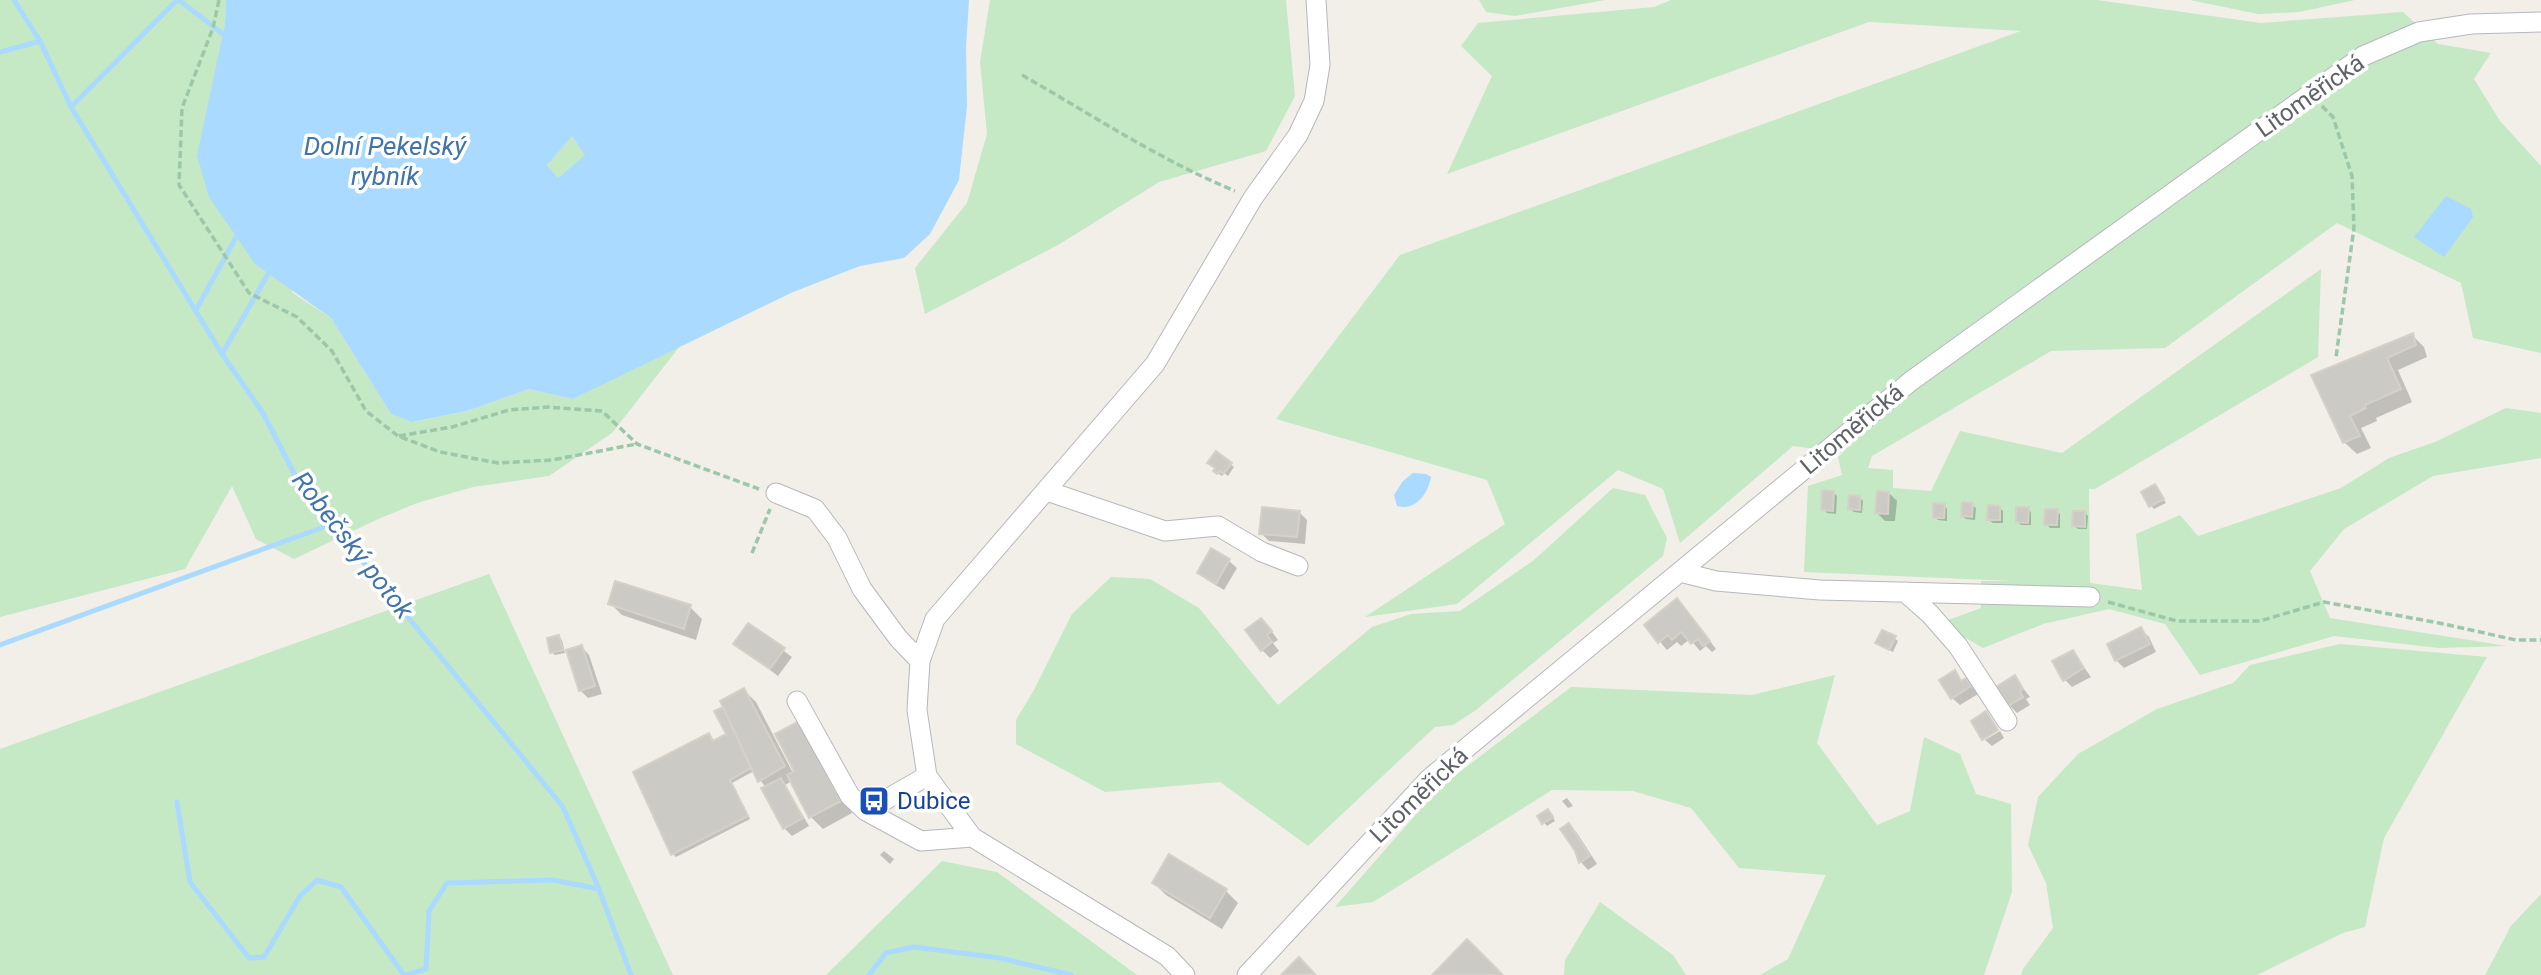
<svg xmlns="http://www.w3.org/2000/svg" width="2541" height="975" viewBox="0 0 2541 975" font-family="Roboto,sans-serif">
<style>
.green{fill:#c5e8c5}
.water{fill:#aadaff;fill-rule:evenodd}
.shadow{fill:#0003}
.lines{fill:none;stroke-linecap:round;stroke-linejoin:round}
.stream{stroke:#aadaff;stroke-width:5}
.building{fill:#cccac5;stroke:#d6d1c6;stroke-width:2}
.minor-casing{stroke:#b5b8bc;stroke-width:21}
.path{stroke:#9cc7a9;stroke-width:3.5;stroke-dasharray:7 3.5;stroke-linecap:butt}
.minor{stroke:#fff;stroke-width:19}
.labels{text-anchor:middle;stroke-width:7;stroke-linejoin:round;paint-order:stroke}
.street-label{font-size:24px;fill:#5f6368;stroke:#fff}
.transit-label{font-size:24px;fill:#164399;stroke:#fff;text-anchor:start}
.water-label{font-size:26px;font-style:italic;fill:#4174aa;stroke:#fff}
</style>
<rect width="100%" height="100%" fill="#f1efe8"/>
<path class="green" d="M 0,0 L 226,0 L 225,24 L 213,87 L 293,293 L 331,318 L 391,414 L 413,422 L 467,411 L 529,389 L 573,399 L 680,346 L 612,433 L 549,476 L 473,487 L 417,503 L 376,520 L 294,559 L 256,539 L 232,486 L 185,569 L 0,617 Z
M 990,0 L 1286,0 L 1295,96 L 1266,151 L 1159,182 L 1058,245 L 925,314 L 915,268 L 967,203 L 987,134 L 980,62 Z
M 1479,0 L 1605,0 L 1515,16 L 1486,12 Z
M 1671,0 L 2097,0 L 2261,23 L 2403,12 L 2438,44 L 2491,53 L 2474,79 L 2500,121 L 2541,166 L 2541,353 L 2473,338 L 2461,283 L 2337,223 L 2165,348 L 2051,351 L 1872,456 L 1868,468 L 1893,470 L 1893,488 L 1931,491 L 1960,431 L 2062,453 L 2321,269 L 2318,357 L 2095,489 L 2089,489 L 2090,583 L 2142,590 L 2136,534 L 2180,515 L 2198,536 L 2341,488 L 2389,458 L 2435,442 L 2506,408 L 2541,413 L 2541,458 L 2433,476 L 2344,529 L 2310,571 L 2330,618 L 2507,646 L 2439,648 L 2334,636 L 2200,675 L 2165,624 L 2109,609 L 2043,624 L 1983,648 L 1940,623 L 1981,608 L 1981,581 L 2013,581 L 1804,572 L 1808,486 L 1842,475 L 1838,457 L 1843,453 L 1793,446 L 1680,543 L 1663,489 L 1618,470 L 1457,604 L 1365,617 L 1505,524 L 1487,480 L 1276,419 L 1400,255 L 2021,31 L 1869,22 L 1447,174 L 1492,76 L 1461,46 L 1478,23 L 1654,7 Z
M 2190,0 L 2355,0 L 2299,12 L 2258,14 Z
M 571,135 L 586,155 L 558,178 L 547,165 Z
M 1613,488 L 1645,495 L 1667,538 L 1663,556 L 1476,710 L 1453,725 L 1435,727 L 1308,846 L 1220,782 L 1105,792 L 1016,744 L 1016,720 L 1034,690 L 1072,614 L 1111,577 L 1150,579 L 1199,608 L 1278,705 L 1372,627 L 1411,614 L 1460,611 L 1534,560 Z
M 489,574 L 673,975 L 0,975 L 0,749 Z
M 2340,644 L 2487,657 L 2384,838 L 2365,927 L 2343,933 L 2257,975 L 2021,975 L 2023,969 L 2053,928 L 2046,883 L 2028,845 L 2038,797 L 2078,754 L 2157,709 L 2233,683 L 2250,665 Z
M 1835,675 L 1817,743 L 1877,825 L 1910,811 L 1924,737 L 1960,754 L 1976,794 L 2011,804 L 2012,892 L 1984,975 L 1760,975 L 1788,959 L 1826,875 L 1739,868 L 1691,808 L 1633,791 L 1552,790 L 1373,902 L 1335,907 L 1440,787 L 1571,687 L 1752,695 Z
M 942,861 L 997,872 L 1137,975 L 826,975 Z
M 2541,894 L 2541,975 L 2485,975 L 2511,926 Z
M 1600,902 L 1673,955 L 1686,975 L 1564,975 L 1565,960 Z"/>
<path class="water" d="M 226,0 L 969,0 L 966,47 L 967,106 L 959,180 L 930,234 L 904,258 L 860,266 L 793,292 L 573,399 L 529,389 L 467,411 L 412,422 L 391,414 L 331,318 L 255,264 L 209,197 L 197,156 L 225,24 ZM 572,136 L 585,155 L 558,178 L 547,165 Z
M 2446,196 L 2471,209 L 2473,217 L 2444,257 L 2414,237 Z
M 1413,473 L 1426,474 L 1431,477 C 1428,494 1416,511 1397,506 L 1394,495 L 1403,481 Z"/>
<path class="shadow" d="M 2412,335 L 2424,347 L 2427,357 L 2398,370 L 2412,402 L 2376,418 L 2377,421 L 2361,428 L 2371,448 L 2357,454 L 2344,442 L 2313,376 Z
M 1230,464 L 1234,467 L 1228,476 L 1224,473 L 1222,476 L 1215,471 Z
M 2155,486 L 2166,503 L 2154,509 L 2151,506 Z
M 1833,492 L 1837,496 L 1836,514 L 1827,513 L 1823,509 Z
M 1889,493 L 1897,501 L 1895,521 L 1885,521 L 1877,513 Z
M 1860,498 L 1863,501 L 1862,513 L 1854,512 L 1850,509 Z
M 1944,505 L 1947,509 L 1947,521 L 1938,520 L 1934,517 Z
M 1972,505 L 1976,508 L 1975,520 L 1966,519 L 1962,516 Z
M 2000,508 L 2003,511 L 2003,523 L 1993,523 L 1989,520 Z
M 2028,509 L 2031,512 L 2031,525 L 2021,525 L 2018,522 Z
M 2057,511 L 2060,514 L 2060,528 L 2050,528 L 2046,524 Z
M 1299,512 L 1307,520 L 1305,544 L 1269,541 L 1261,533 Z
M 2085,513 L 2088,516 L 2087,529 L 2078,529 L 2074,526 Z
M 1229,561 L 1237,568 L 1224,590 L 1207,580 L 1199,573 Z
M 610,603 L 690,607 L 702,619 L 696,640 L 622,615 Z
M 1684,608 L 1716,649 L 1712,652 L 1706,646 L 1700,651 L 1690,639 L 1681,646 L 1677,642 L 1667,650 L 1646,625 Z
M 749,625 L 792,657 L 778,676 L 735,644 Z
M 1269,628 L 1278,640 L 1273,643 L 1279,651 L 1270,658 L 1262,650 Z
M 2141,629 L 2149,637 L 2156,652 L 2124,668 L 2116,660 Z
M 559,637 L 562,640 L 565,653 L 555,655 L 552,652 Z
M 1894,638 L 1898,641 L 1893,652 L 1877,643 Z
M 582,647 L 589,655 L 602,694 L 588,698 L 580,690 Z
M 2073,652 L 2091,677 L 2072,687 L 2064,679 Z
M 1954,673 L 1963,682 L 1966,680 L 1978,694 L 1960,705 L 1952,698 Z
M 2015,678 L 2030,697 L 2026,699 L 2030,705 L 2017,713 L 2009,705 Z
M 744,690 L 756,702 L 793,773 L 811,735 L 852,813 L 823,829 L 811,817 L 792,781 L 785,785 L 809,826 L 792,836 L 784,828 L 766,788 L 754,771 L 732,783 L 750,819 L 676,857 L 672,853 L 709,735 L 714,742 L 728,735 L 722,709 Z
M 2000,731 L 2004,738 L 1992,746 L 1985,740 Z
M 1567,798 L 1573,806 L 1568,808 L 1562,801 Z
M 1551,814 L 1555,821 L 1547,826 L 1540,817 Z
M 1569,825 L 1577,833 L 1597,864 L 1588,870 L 1581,862 Z
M 884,851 L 894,859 L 890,864 L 880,855 Z
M 1154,883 L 1226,891 L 1238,903 L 1222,929 L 1166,895 Z"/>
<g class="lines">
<path class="stream" d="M 14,0 L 40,41 L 71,107 L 222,354 L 263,413 L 295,475 L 332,524 L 563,807 L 599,889 L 631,975
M 179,0 L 228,38
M 0,52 L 40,41
M 71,107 L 177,0
M 196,310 L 239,232
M 222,354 L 271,269
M 0,645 L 332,524
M 177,802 L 190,882 L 249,958 L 264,957 L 300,896 L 317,880 L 341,887 L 404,975
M 406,975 L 426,969 L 429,911 L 447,883 L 553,880 L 599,889
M 869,975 L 886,953 L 914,947 L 1000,958 L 1071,975"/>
</g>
<path class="building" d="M 2413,333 L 2416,345 L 2387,358 L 2401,389 L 2365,405 L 2366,408 L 2350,416 L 2360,436 L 2343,443 L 2311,375 Z
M 1216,451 L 1232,463 L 1223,474 L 1220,471 L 1217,474 L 1213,471 L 1215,468 L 1207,463 Z
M 2155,484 L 2164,499 L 2149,507 L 2141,492 Z
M 1822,490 L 1834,491 L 1833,511 L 1821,510 Z
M 1877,491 L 1889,492 L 1888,514 L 1875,513 Z
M 1849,495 L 1860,496 L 1860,510 L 1848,509 Z
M 1962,502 L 1973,503 L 1972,517 L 1961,516 Z
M 1933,503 L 1945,504 L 1944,518 L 1933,518 Z
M 1988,505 L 2000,506 L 2000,520 L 1987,520 Z
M 1262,507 L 1300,511 L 1297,537 L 1259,534 Z
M 2016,507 L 2029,507 L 2028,523 L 2016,522 Z
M 2045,509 L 2058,509 L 2057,525 L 2044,525 Z
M 2073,511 L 2085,511 L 2085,527 L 2072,526 Z
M 1211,548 L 1230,559 L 1216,584 L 1197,573 Z
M 615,581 L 691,605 L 684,629 L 608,604 Z
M 1677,598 L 1710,641 L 1703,646 L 1698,639 L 1691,644 L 1681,632 L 1672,640 L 1668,635 L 1658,643 L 1644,625 Z
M 1261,618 L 1272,631 L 1267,635 L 1272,642 L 1261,651 L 1245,630 Z
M 748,623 L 785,648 L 770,669 L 733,644 Z
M 2141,627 L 2150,644 L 2115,661 L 2107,644 Z
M 1882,630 L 1896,636 L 1889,650 L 1875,643 Z
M 559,635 L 563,650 L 550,653 L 547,638 Z
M 582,645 L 595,686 L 579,691 L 566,650 Z
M 2073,650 L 2084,668 L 2063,681 L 2052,661 Z
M 1955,670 L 1961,681 L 1966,678 L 1971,686 L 1951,699 L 1939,680 Z
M 2015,675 L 2023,689 L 2020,691 L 2023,697 L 2008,706 L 1996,687 Z
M 744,688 L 785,766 L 758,782 L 720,701 Z
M 723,707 L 751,768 L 730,780 L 748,816 L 671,855 L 633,772 L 709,733 L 713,741 L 726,734 L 714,711 Z
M 1986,711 L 1998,730 L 1982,740 L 1971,721 Z
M 799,721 L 841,801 L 809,818 L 787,775 L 794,771 L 775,734 Z
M 781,778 L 803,818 L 783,829 L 761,788 Z
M 1548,809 L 1553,817 L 1542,824 L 1537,816 Z
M 1569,823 L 1590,856 L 1579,863 L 1575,851 L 1560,829 Z
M 1169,854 L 1227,889 L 1210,918 L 1152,883 Z
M 1467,939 L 1503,975 L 1432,975 Z
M 1299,957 L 1315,974 L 1281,975 Z"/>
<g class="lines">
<g class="minor-casing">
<path id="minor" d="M 1047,491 L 1165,531 L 1218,526 L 1262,552 L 1298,566
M 776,493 L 815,509 L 837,538 L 862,589 L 898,638 L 920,661
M 1680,572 L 1716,581 L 1820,590 L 2090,597
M 1905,592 L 1930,614 L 1958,646 L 2007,721
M 797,701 L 850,796 L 866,811 L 921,841 L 972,837
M 866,811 L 927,776
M 1185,975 L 1167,956 L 972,837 L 927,776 L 917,710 L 920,661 L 935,619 L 1155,364 L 1253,198 L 1298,135 L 1314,101 L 1320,65 L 1316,0
M 1247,975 L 1430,778 L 1911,381 L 2363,56 L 2419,32 L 2471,24 L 2541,22"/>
</g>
<path class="path" d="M 219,0 L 213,28 L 182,108 L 179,185 L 249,293 L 297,317 L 332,351 L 366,411 L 398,436 L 440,452 L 498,463 L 552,460 L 637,444
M 1022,75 C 1092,115 1160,160 1235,191
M 2322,106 L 2333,117 L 2352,176 L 2354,228 L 2336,357
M 399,436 L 452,427 L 509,410 L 548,407 L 602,411 L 637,444 L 759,489
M 752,553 L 770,509
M 2108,602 L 2177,621 L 2260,621 L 2324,602 L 2439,623 L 2516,640 L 2541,640"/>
<use href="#minor" class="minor"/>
</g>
<defs>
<g id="bus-square" transform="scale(1.575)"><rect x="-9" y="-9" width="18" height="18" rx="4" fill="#1a4fb4" stroke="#fff"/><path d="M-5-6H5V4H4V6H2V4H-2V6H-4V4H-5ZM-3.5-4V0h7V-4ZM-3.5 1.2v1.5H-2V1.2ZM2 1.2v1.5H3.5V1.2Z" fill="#fff"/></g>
</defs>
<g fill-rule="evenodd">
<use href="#bus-square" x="874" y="801"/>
</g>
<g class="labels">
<g class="street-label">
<text transform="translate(2310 96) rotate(-35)" y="8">Litoměřická</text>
<text transform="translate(1852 429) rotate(-40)" y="8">Litoměřická</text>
<text transform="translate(1419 795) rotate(-44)" y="8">Litoměřická</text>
</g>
<g class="transit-label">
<text x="897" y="809">Dubice</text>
</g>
<g class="water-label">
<text x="385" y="155">Dolní Pekelský<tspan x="385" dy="30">rybník</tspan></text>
<text transform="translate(353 545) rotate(52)" y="9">Robečský potok</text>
</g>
</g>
</svg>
